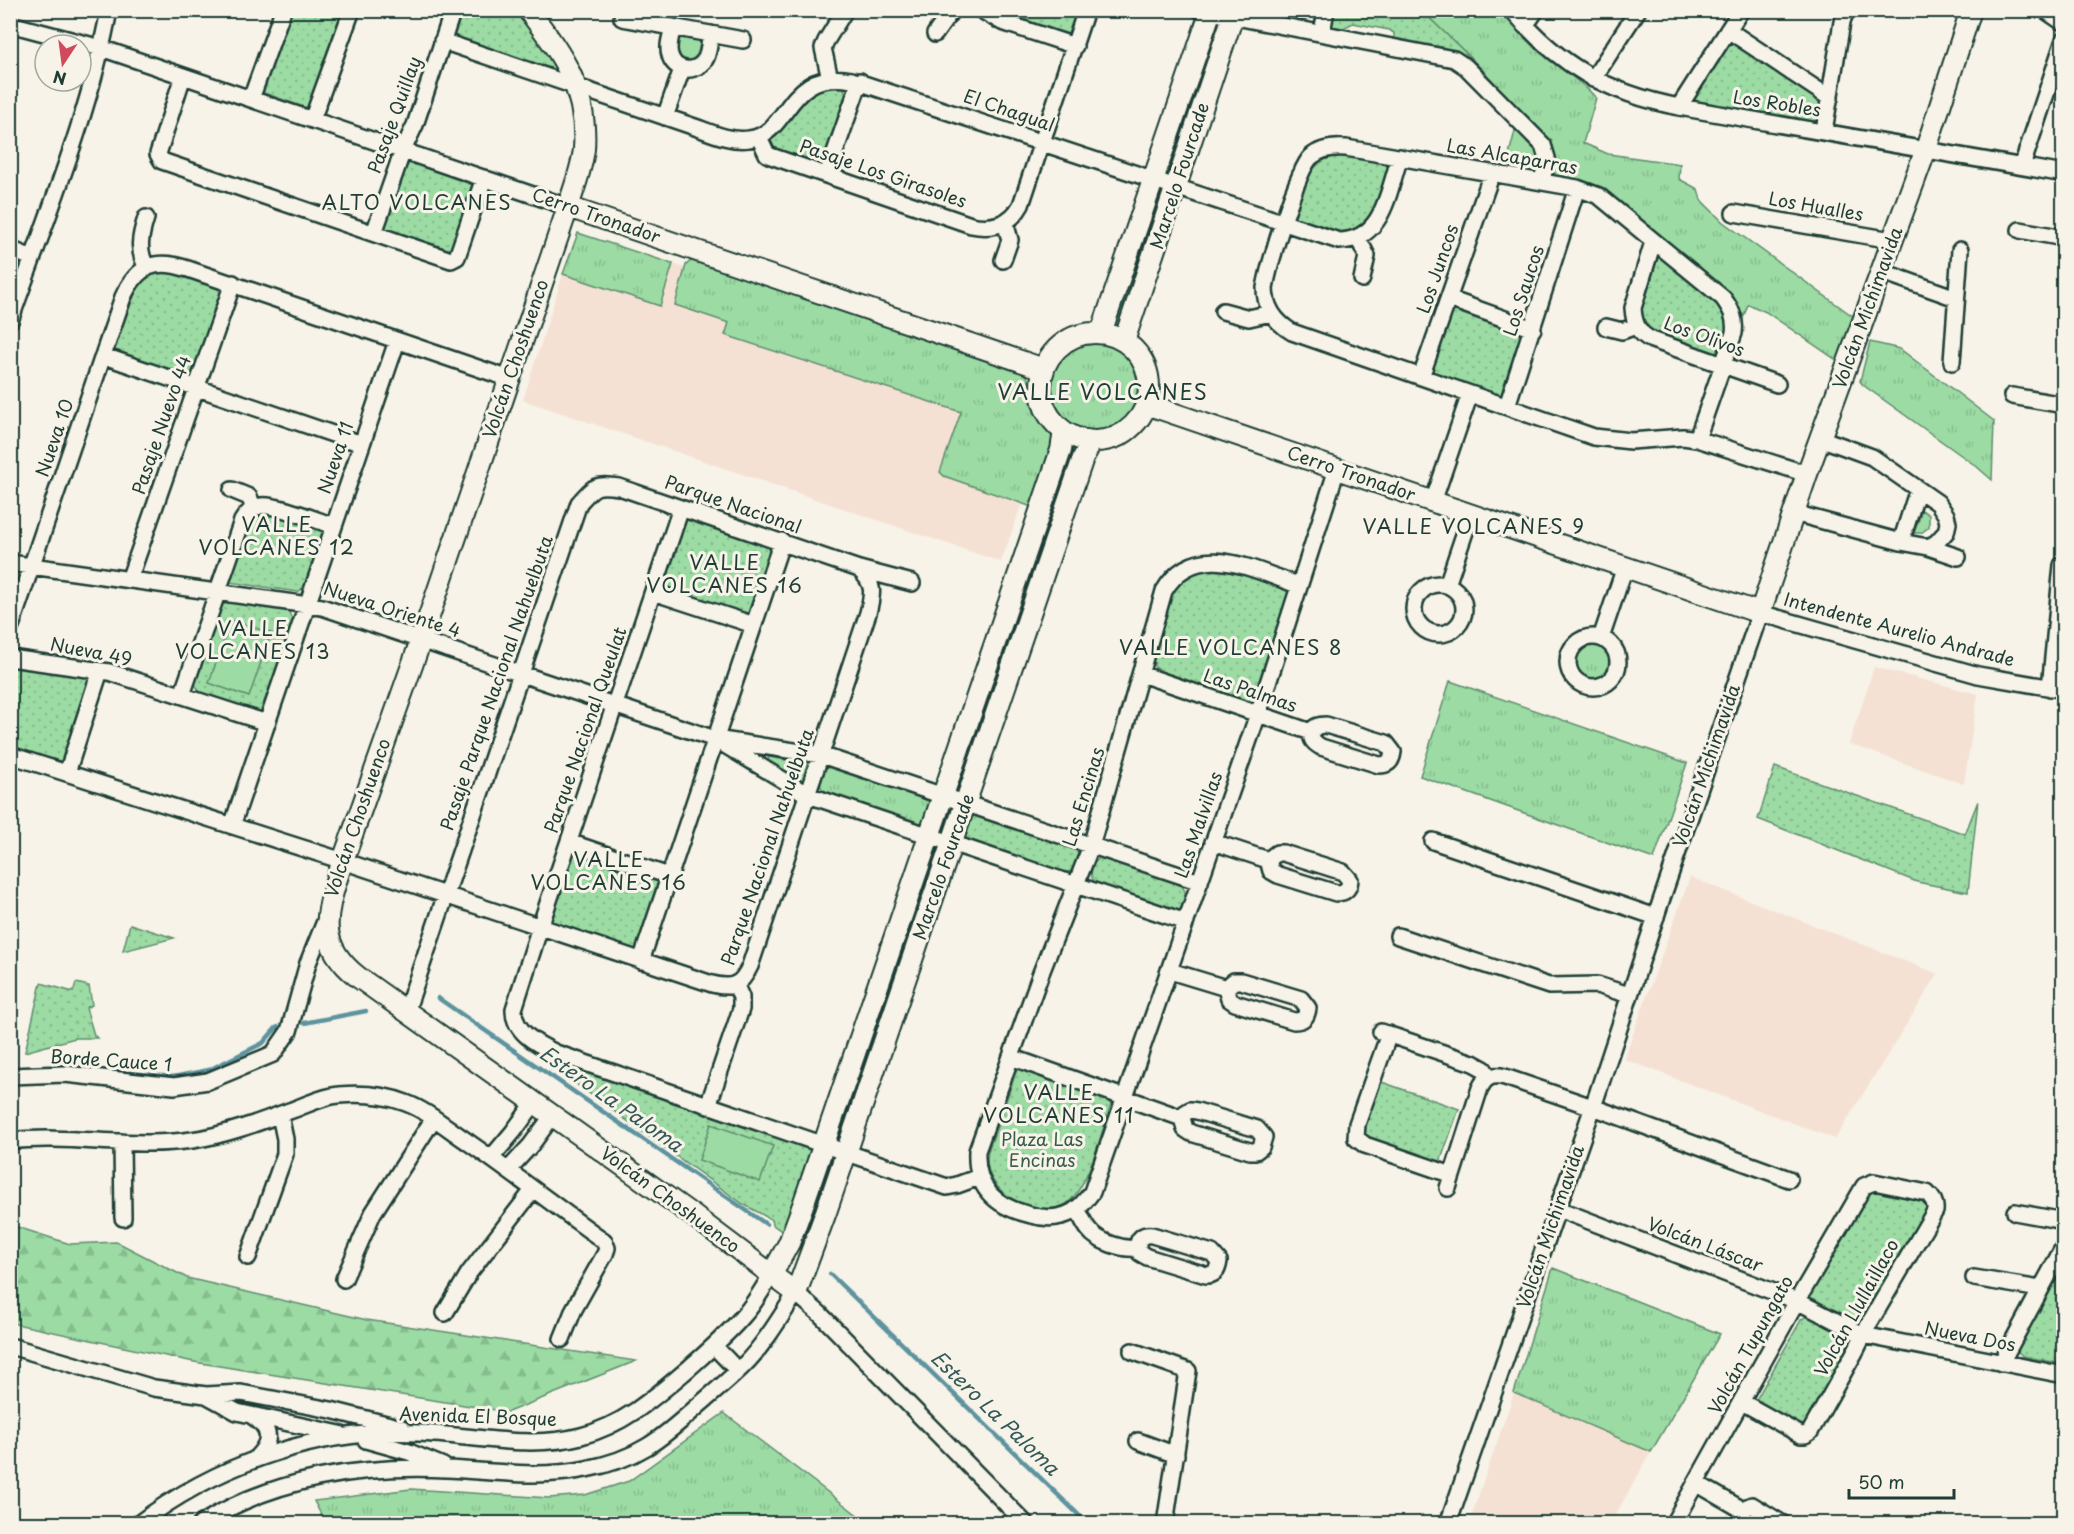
<svg xmlns="http://www.w3.org/2000/svg" width="2074" height="1534" viewBox="0 0 2074 1534" font-family="'Playpen Sans',sans-serif">
<style>
.built{fill:#f5e1d4}
.grass{fill:url(#grass-tufts);stroke:#5e8c6c;stroke-width:1.5}
.forest{fill:url(#forest-firs);stroke:#5e8c6c;stroke-width:1.5}
.park{fill:url(#park-dots);stroke:#5e8c6c;stroke-width:1.5}
.garden{fill:#9cdba4;stroke:#5e8c6c;stroke-width:1.5}
.lines{fill:none;stroke-linecap:round;stroke-linejoin:round}
.stream{stroke:#5d939f;stroke-width:4.5}
.minor-casing{stroke:#1f3d34;stroke-width:20}
.tertiary-casing{stroke:#1f3d34;stroke-width:24}
.minor{stroke:#f7f3e8;stroke-width:15}
.tertiary{stroke:#f7f3e8;stroke-width:20}
.labels{text-anchor:middle;stroke-width:6;stroke-linejoin:round;paint-order:stroke}
.street-label{font-size:18px;fill:#1f3d34;stroke:#f7f3e8}
.park-label{font-size:18px;fill:#385d4a;stroke:#f7f3e8}
.neighbourhood-label{font-size:20px;letter-spacing:1.5px;fill:#1f3d34;stroke:#f7f3e8}
.water-label{font-size:20px;font-style:italic;fill:#345a58;stroke:#f7f3e8}
.quarter-label{font-size:21px;letter-spacing:1.5px;fill:#1f3d34;stroke:#f7f3e8}
</style>
<defs>
<pattern id="grass-tufts" width="24" height="20" patternUnits="userSpaceOnUse" patternTransform="scale(1.5)"><rect width="24" height="20" fill="#9cdba4"/><path d="M3 7l-1-3M5 7V3M7 7l1-3M15 17l-1-3M17 17v-4M19 17l1-3" fill="none" stroke="#86bd8e"/></pattern>
<pattern id="forest-firs" width="22" height="20" patternUnits="userSpaceOnUse" patternTransform="scale(1.5)"><rect width="22" height="20" fill="#9cdba4"/><path d="M5 1l3.5 6h-7zM16 11l3.5 6h-7z" fill="#86bd8e"/></pattern>
<pattern id="park-dots" width="8" height="8" patternUnits="userSpaceOnUse" patternTransform="scale(1.5)"><rect width="8" height="8" fill="#9cdba4"/><path d="M2 2h.1M6 6h.1" fill="none" stroke="#86bd8e" stroke-width="1.8" stroke-linecap="round"/></pattern>
</defs>
<rect width="100%" height="100%" fill="#f7f3e8"/>
<filter id="ink" filterUnits="userSpaceOnUse"><feTurbulence type="fractalNoise" baseFrequency=".0167" numOctaves="2"/><feDisplacementMap in="SourceGraphic" scale="12" xChannelSelector="R" yChannelSelector="G"/><feConvolveMatrix kernelMatrix="1 2 1 2 8 2 1 2 1" color-interpolation-filters="sRGB"/></filter>
<g filter="url(#ink)">
<path class="built" d="M 673,264 L 1018,381 L 1043,444 L 1001,562 L 523,400 L 563,274 L 659,306 Z
M 1874,667 L 1978,694 L 1964,784 L 1849,744 Z
M 1690,877 L 1938,974 L 1835,1139 L 1624,1059 Z
M 1514,1393 L 1651,1452 L 1611,1523 L 1469,1523 Z"/>
<path class="grass" d="M 1422,11 L 1499,11 C 1513,26 1526,41 1542,54 C 1560,69 1581,80 1596,98 L 1583,143 L 1608,154 L 1680,164 L 1679,179 L 1698,189 L 1701,200 L 1723,222 L 1854,317 L 1838,361 L 1766,312 L 1748,304 L 1744,316 L 1726,291 L 1602,188 L 1591,183 L 1556,176 C 1548,164 1553,150 1547,138 L 1470,57 Z
M 1214,25 L 1220,26 L 1170,174 L 1165,172 Z
M 681,36 C 690,37 698,36 702,46 L 698,62 L 678,62 L 674,42 Z
M 1516,127 L 1537,149 L 1539,160 L 1534,167 L 1525,169 L 1506,166 Z
M 1158,189 L 1165,192 L 1121,324 L 1116,326 L 1114,325 Z
M 578,233 L 673,264 L 660,306 L 563,274 Z
M 691,261 L 699,262 L 1026,374 L 1032,388 L 1036,414 L 1055,437 L 1055,444 L 1032,507 L 944,476 L 940,472 L 961,412 L 725,335 L 729,323 L 675,305 L 686,265 Z
M 1870,342 L 1900,349 L 1994,421 L 1992,480 L 1976,466 L 1863,385 L 1860,381 Z
M1052 387a43 43 0 1 1 86 0a43 43 0 1 1-86 0Z
M 1073,449 L 1077,452 L 959,793 L 954,791 L 1069,450 Z
M 1922,510 L 1929,515 L 1929,527 L 1921,533 L 1914,533 Z
M1573 662a20 20 0 1 1 40 0a20 20 0 1 1-40 0Z
M 1450,681 L 1687,763 L 1654,859 L 1420,776 Z
M 769,757 L 809,764 L 805,780 L 801,781 L 769,762 L 768,758 Z
M 829,766 L 930,800 L 932,804 L 924,823 L 921,824 L 823,791 C 817,782 820,771 829,766 Z
M 934,850 L 939,853 L 841,1142 L 834,1140 Z
M 831,1158 L 835,1162 L 818,1210 L 811,1208 L 828,1159 Z
M 1553,1268 L 1720,1334 L 1651,1452 L 1514,1393 Z
M 724,1413 L 868,1523 L 326,1524 L 314,1501 L 411,1489 L 549,1498 L 585,1495 L 629,1481 Z"/>
<path class="forest" d="M 11,1225 L 70,1244 L 117,1242 L 187,1278 L 367,1320 L 636,1361 L 508,1412 L 194,1362 L 11,1323 Z"/>
<path class="park" d="M 287,11 L 347,11 L 315,104 L 307,108 L 264,93 L 262,88 Z
M 458,11 L 515,11 L 554,58 L 557,70 L 556,72 L 454,37 L 452,35 Z
M 990,11 L 1080,11 L 1070,41 Z
M 1329,11 L 1422,11 L 1470,57 L 1451,50 L 1394,40 L 1394,33 L 1389,30 L 1353,23 L 1338,31 L 1331,27 L 1328,20 Z
M 1730,36 L 1824,99 L 1820,117 L 1817,121 L 1811,122 L 1693,100 L 1691,97 Z
M 826,86 L 844,86 L 847,103 L 823,168 L 770,152 L 767,141 C 791,121 794,99 826,86 Z
M 1348,155 L 1387,164 L 1390,170 L 1371,223 L 1345,235 L 1294,219 C 1302,189 1309,153 1348,155 Z
M 411,163 L 473,185 L 475,189 L 453,253 L 388,233 L 383,224 L 404,167 Z
M 1659,258 L 1663,259 L 1719,305 C 1733,324 1724,337 1717,357 L 1653,335 L 1644,325 L 1641,312 L 1657,260 Z
M 156,272 L 171,273 L 223,290 L 192,380 L 114,352 L 114,346 L 140,282 L 147,275 Z
M 1457,309 L 1518,330 L 1523,338 L 1504,393 L 1497,396 L 1434,375 L 1431,368 L 1451,312 Z
M 273,511 L 323,530 L 324,532 L 305,586 L 298,592 L 229,582 L 244,527 L 255,514 Z
M 683,517 L 776,548 L 751,620 L 659,589 Z
M 1227,568 L 1283,585 L 1290,595 L 1257,697 L 1253,701 L 1246,701 L 1160,671 L 1154,666 L 1153,657 C 1160,631 1167,575 1199,569 C 1208,567 1218,568 1227,568 Z
M 232,602 L 284,610 L 289,612 L 293,623 L 260,713 L 206,696 L 200,693 L 194,682 L 219,606 Z
M 11,664 L 88,675 L 91,677 L 66,759 L 61,762 L 11,747 Z
M 1775,767 L 1965,834 L 1978,801 L 1968,892 L 1917,882 L 1758,819 Z
M 971,814 L 1075,848 L 1081,857 L 1075,870 L 1063,873 L 965,839 L 962,833 Z
M 573,849 L 663,878 L 638,953 L 546,922 Z
M 1100,858 L 1179,883 C 1188,891 1188,902 1179,910 L 1174,910 L 1096,884 C 1088,876 1091,864 1100,858 Z
M 130,924 L 174,938 L 123,951 Z
M 41,983 L 73,992 L 76,983 L 89,986 L 92,1005 L 86,1008 L 94,1035 L 97,1038 L 75,1038 L 25,1052 Z
M 554,1059 L 810,1146 L 814,1156 L 786,1234 L 773,1225 L 772,1220 L 743,1204 L 558,1071 L 551,1065 Z
M 1018,1067 L 1112,1101 C 1103,1127 1088,1190 1066,1204 C 1051,1213 1026,1207 1012,1199 C 997,1190 987,1176 987,1159 C 987,1150 992,1141 995,1132 C 1003,1111 1010,1089 1018,1067 Z
M 1376,1080 L 1459,1109 L 1440,1162 L 1358,1134 Z
M 1869,1187 L 1926,1197 L 1931,1204 L 1863,1322 L 1857,1321 L 1811,1299 L 1808,1295 Z
M 2063,1261 L 2063,1364 L 2023,1356 L 2018,1352 L 2019,1346 Z
M 1805,1317 L 1810,1317 L 1851,1339 L 1853,1344 L 1804,1428 L 1800,1428 L 1756,1403 L 1756,1400 L 1801,1320 Z"/>
<path class="garden" d="M 231,620 L 271,633 L 249,697 L 209,683 Z
M 711,1124 L 773,1146 L 760,1182 L 699,1160 Z"/>
<g class="lines">
<path class="stream" d="M 438,998 L 766,1224
M 304,1023 L 366,1011
M 88,1069 L 173,1077 L 209,1070 L 263,1043 L 276,1028 L 279,1027
M 830,1274 L 1088,1524"/>
<g class="minor-casing">
<path id="minor" d="M 981,10 L 1002,22 L 1075,46
M 1200,10 L 1454,59 L 1466,67 L 1543,145 L 1547,158 L 1542,181
M 1512,10 C 1559,66 1608,93 1679,107 L 2064,174
M 2045,10 L 2064,23
M 622,18 L 743,40
M 10,24 L 101,48 L 568,207
M 1525,26 L 1536,10
M 673,27 C 671,36 667,46 670,55 C 674,71 694,74 704,61 C 709,55 709,42 711,34
M 1728,30 L 1830,98
M 1322,33 L 1326,10
M 935,34 L 952,10
M 442,41 L 695,127 C 712,133 731,142 749,139 C 791,134 785,68 852,80 L 1339,241 C 1384,240 1388,191 1400,157
M 183,76 L 158,154 L 162,161 L 451,260 L 457,257 L 484,178
M 830,79 L 823,48 L 826,41 L 845,10
M 1593,79 L 1638,10
M 251,99 L 283,10
M 1679,107 L 1741,10
M 665,117 L 682,69
M 312,120 L 352,10
M 1824,131 L 1842,22 L 1846,10
M 759,137 L 767,154 L 771,156 L 971,225 C 992,229 1010,225 1021,205 L 1086,10
M 2022,166 L 2064,40
M 827,175 L 860,81
M 1734,213 L 1892,240
M 146,218 C 140,237 137,250 147,268
M 2020,230 L 2064,238
M 374,233 L 403,150 L 415,125 L 453,10
M 1358,238 L 1367,256 L 1362,279
M 1653,242 L 1633,308 C 1634,323 1638,334 1652,340 L 1777,384
M 10,249 L 32,258
M 1003,260 L 1010,240 L 1005,222
M 1880,271 L 1956,298
M 1449,299 L 1533,329
M 1223,311 L 1249,318 L 1271,313
M 10,321 C 45,221 90,114 109,10
M 1606,327 L 1622,331 L 1636,326
M 104,356 L 362,444
M 1952,362 L 1960,250
M 1421,377 L 1492,173
M 2012,396 L 2064,405
M 1507,406 L 1577,188
M 1820,438 L 1872,457 L 1938,503 L 1946,515 L 1948,523 L 1946,532 L 1936,543 L 1928,547
M 1697,439 L 1734,333 C 1736,318 1731,309 1723,298 L 1599,196 L 1577,188 L 1346,148 C 1334,147 1320,149 1311,157 C 1297,170 1269,265 1265,288 C 1265,308 1275,322 1292,332 L 1594,437 L 1631,441 L 1683,437 L 1697,439 L 1807,474
M 232,490 L 249,497 L 254,508
M 1433,502 L 1470,394
M 681,508 L 540,927 L 514,1009 C 513,1032 537,1044 556,1053 L 947,1187 L 957,1185 L 979,1177
M 1794,513 L 1901,542 L 1928,547 L 1958,557
M 1901,542 L 1918,489
M 10,563 L 322,607 L 715,739 L 821,755 L 1200,882
M 129,580 L 233,283
M1414 609a25 25 0 1 1 50 0a25 25 0 1 1-50 0Z
M 1298,585 C 1253,570 1195,537 1164,591 L 1091,846 L 1041,973 L 977,1151 C 975,1189 996,1207 1031,1215 C 1045,1219 1059,1219 1072,1212 C 1081,1207 1086,1200 1092,1192 L 1258,714 L 1337,469
M 1447,585 L 1471,514
M 653,592 L 754,625
M 10,629 L 123,297 C 138,265 155,258 188,269 L 510,379
M1568 662a25 25 0 1 1 50 0a25 25 0 1 1-50 0Z
M 1601,638 L 1625,567
M 10,658 L 109,672 L 267,723
M 1141,674 L 1311,732 C 1311,740 1314,743 1321,747 L 1379,765 C 1388,765 1392,761 1393,752 L 1386,743 L 1326,725 C 1319,725 1315,726 1311,732
M 2050,688 L 2062,565
M 182,695 L 242,521 C 246,514 252,508 260,506 C 275,503 318,521 334,526
M 720,742 L 808,795 L 1186,922
M 10,755 L 343,861 L 712,984 C 732,989 741,986 750,966 L 868,613 C 873,593 875,584 859,569
M 67,773 L 100,671
M 232,826 L 397,341
M 1433,841 L 1656,917
M 569,842 L 669,876
M 1213,842 L 1268,860 L 1271,871 L 1278,875 L 1336,893 C 1346,893 1349,889 1350,880 L 1343,872 L 1283,853 L 1277,853 L 1268,860
M 1398,936 L 1549,986 L 1597,985 L 1629,995
M 641,961 L 782,541
M 1170,971 L 1226,988 L 1229,999 L 1235,1003 L 1294,1021 C 1303,1021 1307,1017 1308,1008 L 1301,999 L 1241,981 L 1234,981 L 1226,988
M 406,1012 L 579,503 C 595,485 595,484 619,487 L 859,569 L 912,583
M 1381,1032 L 1473,1063 L 1484,1069 L 1489,1077
M 1389,1034 L 1357,1124 L 1356,1138 L 1365,1145 L 1452,1175
M 1011,1057 L 1182,1118
M 10,1076 L 65,1074 L 174,1086 L 208,1081 L 273,1054 L 289,1031 L 308,963 L 326,919
M 708,1106 L 741,1009 L 741,997 L 735,984
M 1190,1110 L 1197,1111 L 1257,1129 L 1264,1137 L 1261,1147 L 1256,1151 L 1250,1151 L 1191,1133 L 1185,1129 L 1182,1118 L 1185,1113 Z
M 10,1141 C 71,1134 132,1149 192,1140 C 226,1135 260,1122 292,1110 C 307,1105 323,1096 339,1095 C 362,1093 385,1095 406,1103 C 428,1111 448,1129 468,1142 C 514,1174 558,1208 604,1241 L 607,1248 L 605,1254 L 574,1309 L 562,1339
M 122,1142 L 123,1218
M 491,1158 L 513,1132 L 535,1102
M 508,1170 L 531,1145 L 553,1115
M 1448,1188 L 1480,1088 C 1486,1076 1493,1074 1505,1077 L 1601,1110 L 1789,1179
M 1077,1209 C 1081,1216 1084,1224 1089,1230 C 1098,1242 1123,1250 1138,1248 L 1140,1253 L 1147,1257 L 1206,1275 C 1215,1275 1218,1270 1219,1261 L 1212,1253 L 1152,1235 C 1143,1234 1137,1238 1138,1248
M 1558,1209 L 1797,1301 L 1863,1335 L 2064,1375
M 2015,1212 L 2064,1221
M 248,1257 L 285,1154 L 285,1139 L 280,1115
M 1974,1278 L 2040,1289
M 344,1279 L 373,1213 L 434,1118
M 445,1313 L 469,1273 L 533,1190
M 10,1346 L 154,1388 L 206,1395 L 241,1393 L 331,1410 L 402,1428
M 714,1346 L 738,1371
M 1132,1351 L 1188,1371 L 1165,1524
M 2001,1363 L 2064,1246
M 206,1395 L 237,1412 L 340,1434
M 251,1415 C 274,1430 271,1443 254,1460
M 366,1440 L 409,1452 L 443,1466
M 1138,1441 L 1176,1455
M 1696,1483 L 1743,1510
M 138,1524 C 217,1464 319,1428 419,1433 C 472,1435 528,1450 581,1436 C 624,1425 655,1397 688,1369 C 707,1352 727,1335 744,1315 C 755,1303 763,1288 772,1274
M 201,1524 C 273,1478 362,1465 446,1469 C 493,1471 539,1479 586,1469 C 638,1459 660,1440 698,1406 C 713,1393 729,1380 743,1366 C 764,1345 780,1318 796,1293 L 820,1314 L 1026,1524
M 1448,1524 L 1593,1107 L 1661,901 L 1760,613 L 1978,675 L 2064,690
M 1673,1524 L 1797,1301 L 1864,1186 L 1874,1182 L 1927,1193 C 1933,1198 1936,1203 1935,1211 L 1870,1322 L 1856,1350 L 1810,1432 L 1805,1435 L 1801,1435 L 1742,1402
M 1748,1524 L 1745,1521 L 1742,1514 L 1745,1508 L 1752,1505 L 1783,1524"/>
</g>
<g class="tertiary-casing">
<path id="tertiary" d="M 528,10 C 562,53 588,91 584,149 C 582,168 574,188 568,207 L 421,640 L 339,872 C 325,916 317,945 358,977 L 695,1217 L 796,1293 L 826,1212 L 1083,458 L 1092,441
M 568,207 L 1044,369
M1041 387a54 54 0 1 1 108 0a54 54 0 1 1-108 0Z
M 1101,333 L 1211,10
M 1124,341 L 1235,10
M 1146,404 L 1760,613 L 1807,474 L 1926,149 L 1971,10
M 772,1274 L 789,1243 L 803,1205 L 1061,450 L 1064,431"/>
</g>
<use href="#minor" class="minor"/>
<use href="#tertiary" class="tertiary"/>
</g>
</g>
<g class="labels">
<g class="street-label">
<text transform="translate(1777 104) rotate(9)" y="6">Los Robles</text>
<text transform="translate(1009 111) rotate(19)" y="6">El Chagual</text>
<text transform="translate(395 115) rotate(-70)" y="6">Pasaje Quillay</text>
<text transform="translate(1512 157) rotate(10)" y="6">Las Alcaparras</text>
<text transform="translate(883 174) rotate(19)" y="6">Pasaje Los Girasoles</text>
<text transform="translate(1180 176) rotate(-72)" y="6">Marcelo Fourcade</text>
<text transform="translate(1816 207) rotate(10)" y="6">Los Hualles</text>
<text transform="translate(596 216) rotate(19)" y="6">Cerro Tronador</text>
<text transform="translate(1438 269) rotate(-71)" y="6">Los Juncos</text>
<text transform="translate(1524 291) rotate(-72)" y="6">Los Saucos</text>
<text transform="translate(1868 308) rotate(-70)" y="6">Volcán Michimavida</text>
<text transform="translate(1704 337) rotate(20)" y="6">Los Olivos</text>
<text transform="translate(516 359) rotate(-71)" y="6">Volcán Choshuenco</text>
<text transform="translate(162 425) rotate(-71)" y="6">Pasaje Nuevo 44</text>
<text transform="translate(55 438) rotate(-71)" y="6">Nueva 10</text>
<text transform="translate(336 458) rotate(-71)" y="6">Nueva 11</text>
<text transform="translate(1351 474) rotate(19)" y="6">Cerro Tronador</text>
<text transform="translate(733 505) rotate(19)" y="6">Parque Nacional</text>
<text transform="translate(392 610) rotate(18)" y="6">Nueva Oriente 4</text>
<text transform="translate(1899 630) rotate(15)" y="6">Intendente Aurelio Andrade</text>
<text transform="translate(91 652) rotate(11)" y="6">Nueva 49</text>
<text transform="translate(497 683) rotate(-71)" y="6">Pasaje Parque Nacional Nahuelbuta</text>
<text transform="translate(1250 691) rotate(19)" y="6">Las Palmas</text>
<text transform="translate(586 730) rotate(-71)" y="6">Parque Nacional Queulat</text>
<text transform="translate(1707 766) rotate(-71)" y="6">Volcán Michimavida</text>
<text transform="translate(1084 797) rotate(-73)" y="6">Las Encinas</text>
<text transform="translate(358 818) rotate(-71)" y="6">Volcán Choshuenco</text>
<text transform="translate(1199 825) rotate(-71)" y="6">Las Malvillas</text>
<text transform="translate(768 847) rotate(-71)" y="6">Parque Nacional Nahuelbuta</text>
<text transform="translate(944 867) rotate(-71)" y="6">Marcelo Fourcade</text>
<text transform="translate(111 1061) rotate(4)" y="6">Borde Cauce 1</text>
<text transform="translate(670 1200) rotate(36)" y="6">Volcán Choshuenco</text>
<text transform="translate(1551 1227) rotate(-71)" y="6">Volcán Michimavida</text>
<text transform="translate(1705 1245) rotate(21)" y="6">Volcán Láscar</text>
<text transform="translate(1857 1308) rotate(-61)" y="6">Volcán Llullaillaco</text>
<text transform="translate(1970 1337) rotate(11)" y="6">Nueva Dos</text>
<text transform="translate(1751 1345) rotate(-61)" y="6">Volcán Tupungato</text>
<text transform="translate(478 1417) rotate(2)" y="6">Avenida El Bosque</text>
</g>
<g class="park-label">
<text x="1042" y="1146">Plaza Las<tspan x="1042" dy="21">Encinas</tspan></text>
</g>
<g class="neighbourhood-label">
<text x="417" y="210">ALTO VOLCANES</text>
<text x="277" y="532">VALLE<tspan x="277" dy="23">VOLCANES 12</tspan></text>
<text x="1474" y="534">VALLE VOLCANES 9</text>
<text x="725" y="570">VALLE<tspan x="725" dy="23">VOLCANES 16</tspan></text>
<text x="253" y="636">VALLE<tspan x="253" dy="23">VOLCANES 13</tspan></text>
<text x="1231" y="655">VALLE VOLCANES 8</text>
<text x="609" y="867">VALLE<tspan x="609" dy="23">VOLCANES 16</tspan></text>
<text x="1059" y="1100">VALLE<tspan x="1059" dy="23">VOLCANES 11</tspan></text>
</g>
<g class="water-label">
<text transform="translate(611 1099) rotate(35)" y="7">Estero La Paloma</text>
<text transform="translate(995 1413) rotate(44)" y="7">Estero La Paloma</text>
</g>
<g class="quarter-label">
<text x="1103" y="400">VALLE VOLCANES</text>
</g>
</g>
<rect width="2074" height="1534" fill="none" stroke="#f7f3e8" stroke-width="36"/>
<rect x="18" y="18" width="2038" height="1498" fill="none" stroke="#1f3d34" stroke-width="2" filter="url(#ink)"/>
<g transform="translate(63 63) rotate(193)"><circle r="28" fill="#f7f3e8" stroke="#a1aaa0" stroke-width="1.5"/>
<path d="M0-4.5L10 22L0 15L-10 22Z" fill="#d1495b"/>
<text y="-9" font-size="16" font-weight="bold" text-anchor="middle" fill="#1f3d34">N</text>
</g>
<path d="M1849 1489v9h105v-9" fill="none" stroke="#1f3d34" stroke-width="3"/>
<text x="1858" y="1489" font-size="18" fill="#1f3d34" stroke="#f7f3e8" stroke-width="4.5" paint-order="stroke">50 m</text>
</svg>
